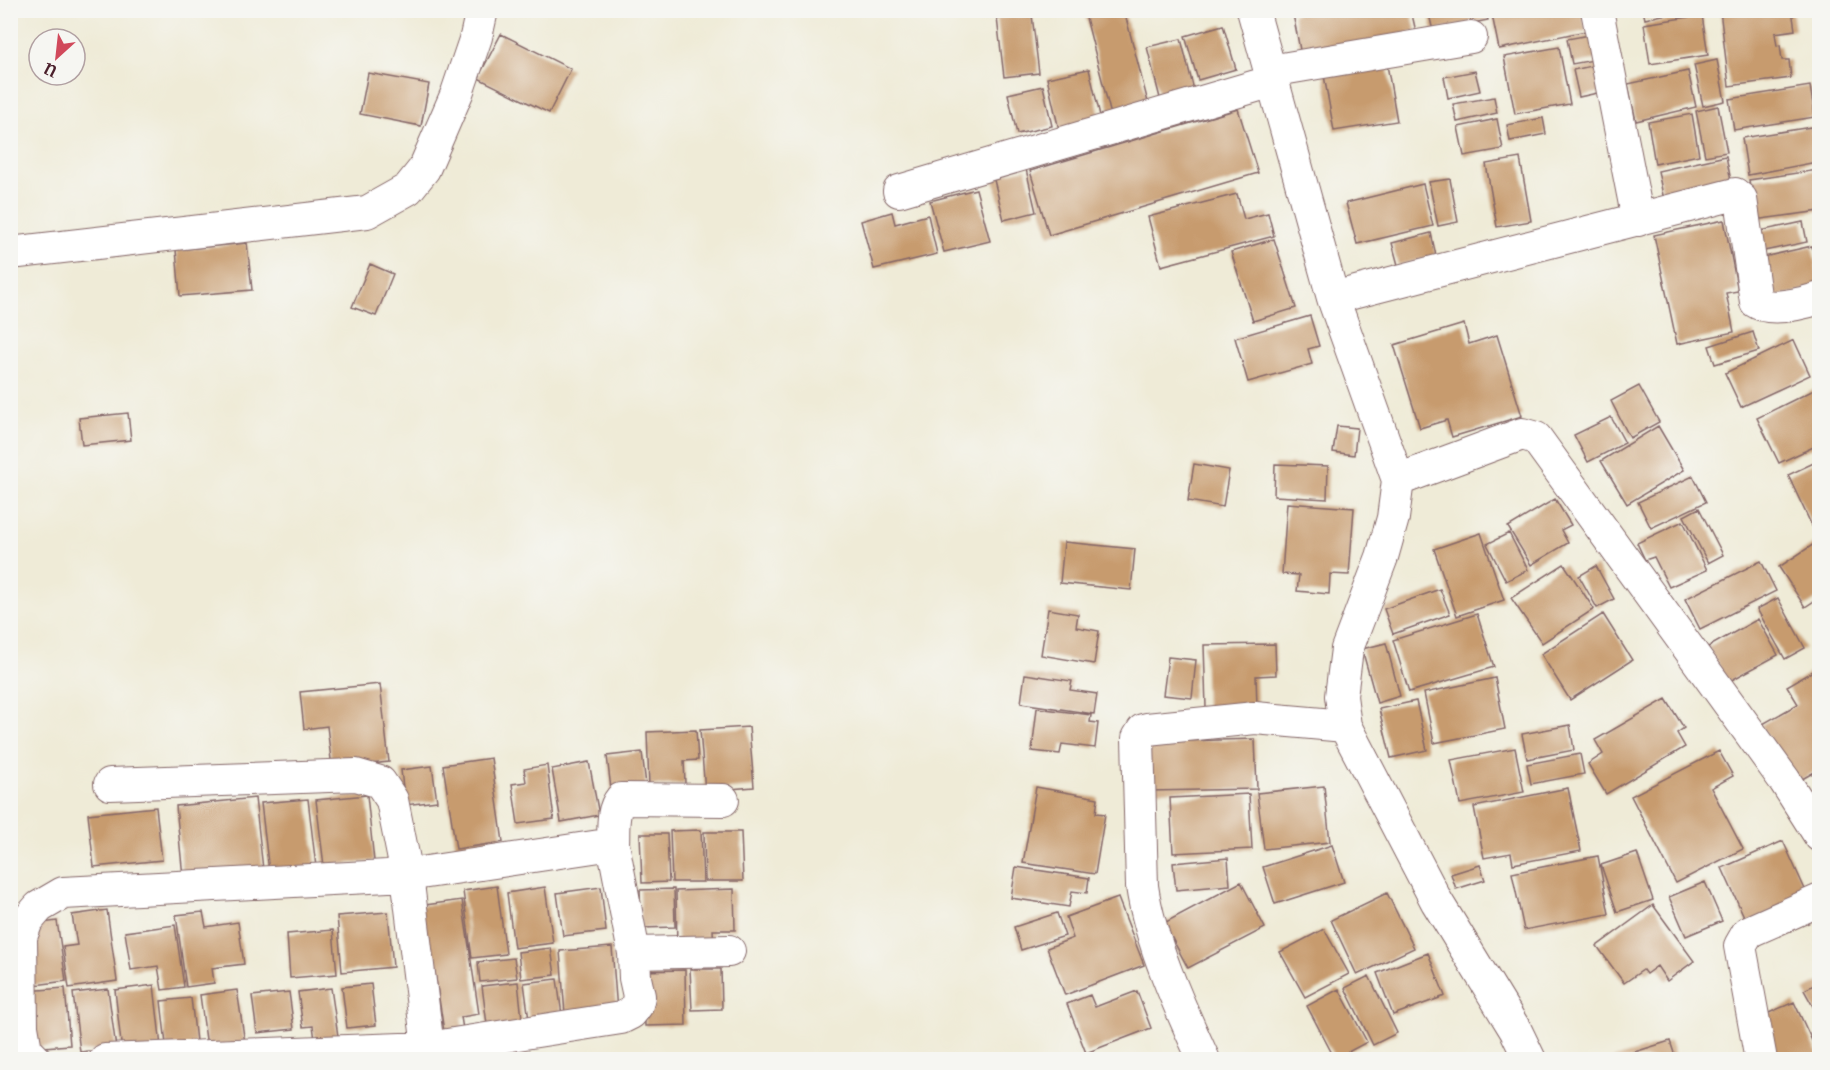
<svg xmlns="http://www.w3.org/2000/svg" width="1830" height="1070" viewBox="0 0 1830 1070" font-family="'IM FELL French Canon',serif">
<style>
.building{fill:#c79b6e}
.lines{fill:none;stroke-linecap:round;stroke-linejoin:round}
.minor-casing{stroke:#846667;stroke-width:34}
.minor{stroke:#fff;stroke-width:32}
</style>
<rect width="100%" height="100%" fill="#f6f6f2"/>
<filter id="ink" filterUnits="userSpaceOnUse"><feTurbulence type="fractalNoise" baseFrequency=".0167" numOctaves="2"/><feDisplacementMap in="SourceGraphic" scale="12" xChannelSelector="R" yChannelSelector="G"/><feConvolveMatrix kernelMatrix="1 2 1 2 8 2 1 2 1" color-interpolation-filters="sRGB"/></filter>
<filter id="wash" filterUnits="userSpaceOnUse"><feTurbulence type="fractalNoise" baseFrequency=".008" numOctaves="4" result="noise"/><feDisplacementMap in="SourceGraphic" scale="24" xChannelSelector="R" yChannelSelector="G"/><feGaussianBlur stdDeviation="1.35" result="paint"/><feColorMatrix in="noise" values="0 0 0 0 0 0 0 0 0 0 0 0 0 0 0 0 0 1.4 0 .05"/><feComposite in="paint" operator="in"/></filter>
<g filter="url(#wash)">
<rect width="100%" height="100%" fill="#efebd7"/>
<g id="blocks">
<path class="building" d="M 1084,10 L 1124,10 L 1150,110 L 1112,119 Z
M 1310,10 L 1411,10 L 1416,32 L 1301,55 L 1293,14 Z
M 1428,10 L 1486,10 L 1488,20 L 1433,31 Z
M 1491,10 L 1582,10 L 1586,31 L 1499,49 Z
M 1643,10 L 1680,10 L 1680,11 L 1645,19 Z
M 1720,10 L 1792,10 L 1795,30 L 1775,33 L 1777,46 L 1780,45 L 1782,60 L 1789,60 L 1791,78 L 1729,86 Z
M 1032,15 L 1039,73 L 1004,77 L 997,18 Z
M 1702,15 L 1708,55 L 1650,64 L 1644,24 Z
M 1223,25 L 1236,69 L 1198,80 L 1185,36 Z
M 1600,33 L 1605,58 L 1572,64 L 1567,39 Z
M 501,34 L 571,69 L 549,113 L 478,78 Z
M 1181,39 L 1195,94 L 1161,102 L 1147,47 Z
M 1559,47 L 1570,104 L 1515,114 L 1504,57 Z
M 1386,59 L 1397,121 L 1334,131 L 1323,70 Z
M 1717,60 L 1725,101 L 1703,106 L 1694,65 Z
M 1605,63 L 1611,90 L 1579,97 L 1573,70 Z
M 1089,69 L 1102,124 L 1060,134 L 1047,78 Z
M 1475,71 L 1480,91 L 1448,98 L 1444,77 Z
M 1688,71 L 1696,107 L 1636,121 L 1628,84 Z
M 368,73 L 429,84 L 421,126 L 360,114 Z
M 1043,86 L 1052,126 L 1017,134 L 1008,94 Z
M 1810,86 L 1815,117 L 1734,130 L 1729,99 Z
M 1494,97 L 1497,113 L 1457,122 L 1453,104 Z
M 1718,106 L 1727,152 L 1705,156 L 1696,111 Z
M 1238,109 L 1258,173 L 1049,235 L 1030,171 Z
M 1692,114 L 1699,155 L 1655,164 L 1648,122 Z
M 1543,118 L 1546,134 L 1510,141 L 1507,125 Z
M 1497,119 L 1503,149 L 1464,156 L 1458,127 Z
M 1811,127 L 1817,162 L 1748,175 L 1742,138 Z
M 1726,156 L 1733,191 L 1665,205 L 1658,171 Z
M 1520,158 L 1531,221 L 1497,227 L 1486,164 Z
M 1026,169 L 1036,212 L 1004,220 L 993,176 Z
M 1818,170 L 1820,211 L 1754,220 L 1749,180 Z
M 1450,179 L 1458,222 L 1438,226 L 1429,182 Z
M 1423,184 L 1433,226 L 1357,244 L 1346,203 Z
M 976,189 L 990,241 L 944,252 L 930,201 Z
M 1237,194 L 1244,219 L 1268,213 L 1274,236 L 1161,266 L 1148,217 Z
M 892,212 L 895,224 L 928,215 L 937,254 L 874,269 L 861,221 Z
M 1724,220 L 1738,291 L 1726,293 L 1734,332 L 1677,344 L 1654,235 Z
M 1803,222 L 1807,242 L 1759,252 L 1755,232 Z
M 1431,233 L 1436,256 L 1398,265 L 1392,243 Z
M 1274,239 L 1296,308 L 1253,321 L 1231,252 Z
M 247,243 L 252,290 L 180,296 L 176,250 Z
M 1812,246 L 1820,287 L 1763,300 L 1755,259 Z
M 370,264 L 393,274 L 376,316 L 352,307 Z
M 1310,316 L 1319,346 L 1308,349 L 1312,364 L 1248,382 L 1235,338 Z
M 1464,324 L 1469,344 L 1497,335 L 1522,416 L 1452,437 L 1447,420 L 1420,428 L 1394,345 Z
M 1753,332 L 1759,351 L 1715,364 L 1709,346 Z
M 1794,340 L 1810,375 L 1741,407 L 1725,373 Z
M 1639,386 L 1659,422 L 1630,438 L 1611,401 Z
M 1820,387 L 1820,444 L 1779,463 L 1757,418 Z
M 128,413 L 131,440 L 82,445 L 79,418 Z
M 1611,417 L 1625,443 L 1588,462 L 1574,435 Z
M 1337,426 L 1357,428 L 1354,455 L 1333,452 Z
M 1658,426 L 1684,470 L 1627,504 L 1601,461 Z
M 1820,460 L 1820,522 L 1812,526 L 1788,475 Z
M 1194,464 L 1229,470 L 1223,507 L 1188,501 Z
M 1275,464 L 1328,466 L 1327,499 L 1274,496 Z
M 1693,476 L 1706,502 L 1651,528 L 1638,502 Z
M 1555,499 L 1571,525 L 1561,530 L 1568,543 L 1531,565 L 1508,527 Z
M 1287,503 L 1354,508 L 1349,575 L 1330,574 L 1329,594 L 1297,591 L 1299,575 L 1282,574 Z
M 1699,508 L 1723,555 L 1708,563 L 1684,516 Z
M 1683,521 L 1707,570 L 1669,587 L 1654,557 L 1645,560 L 1637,543 Z
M 1481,533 L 1504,600 L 1457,616 L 1434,549 Z
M 1509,533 L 1528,570 L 1506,581 L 1487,544 Z
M 1064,542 L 1135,549 L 1131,590 L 1060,583 Z
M 1814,544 L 1820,553 L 1820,597 L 1805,607 L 1779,567 Z
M 1761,561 L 1776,591 L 1700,629 L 1685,599 Z
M 1564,564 L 1594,609 L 1542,643 L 1511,598 Z
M 1596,566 L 1614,599 L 1597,608 L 1579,576 Z
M 1440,589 L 1450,614 L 1393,634 L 1384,609 Z
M 1778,598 L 1805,648 L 1785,659 L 1757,609 Z
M 1048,609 L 1078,614 L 1076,627 L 1099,631 L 1094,664 L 1041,655 Z
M 1477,614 L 1494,667 L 1409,692 L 1393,640 Z
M 1603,614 L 1632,660 L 1570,700 L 1541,654 Z
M 1758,619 L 1778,655 L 1728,682 L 1708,647 Z
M 1386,643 L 1400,696 L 1377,703 L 1362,649 Z
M 1275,644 L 1276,675 L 1256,676 L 1257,707 L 1206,708 L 1204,645 Z
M 1168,657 L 1196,660 L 1192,698 L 1163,695 Z
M 1813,671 L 1820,683 L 1820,769 L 1795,783 L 1761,725 L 1798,704 L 1787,686 Z
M 1025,674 L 1072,681 L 1070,690 L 1097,694 L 1094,714 L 1021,703 Z
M 1495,678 L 1505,729 L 1434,743 L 1424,693 Z
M 380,684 L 389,762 L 332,768 L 327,726 L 304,729 L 300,692 Z
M 1666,699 L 1684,728 L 1677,733 L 1685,747 L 1606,794 L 1588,764 L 1603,754 L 1595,740 Z
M 1416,701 L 1427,750 L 1391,758 L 1379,709 Z
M 1037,708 L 1091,715 L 1090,722 L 1098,723 L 1095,748 L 1062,744 L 1060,754 L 1032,751 Z
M 1570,725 L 1574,750 L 1527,759 L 1522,734 Z
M 749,727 L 754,787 L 705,791 L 700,730 Z
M 696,730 L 698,760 L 684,761 L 685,784 L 649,786 L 647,732 Z
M 1255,739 L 1257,789 L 1149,791 L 1147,742 Z
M 1515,748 L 1524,792 L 1460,804 L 1451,760 Z
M 1719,751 L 1733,776 L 1711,788 L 1743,849 L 1676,883 L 1631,796 Z
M 642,752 L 647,793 L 612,797 L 607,756 Z
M 1580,754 L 1584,774 L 1531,784 L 1527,764 Z
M 491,758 L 503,842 L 456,849 L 443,765 Z
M 589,762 L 599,815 L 561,822 L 552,769 Z
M 547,765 L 554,819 L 518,824 L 512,784 L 526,782 L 524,769 Z
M 432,766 L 437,801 L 405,805 L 401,770 Z
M 1324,786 L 1330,842 L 1264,849 L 1257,793 Z
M 1036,787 L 1098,798 L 1096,813 L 1105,814 L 1095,874 L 1023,863 Z
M 1568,788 L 1581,851 L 1513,864 L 1511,853 L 1484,858 L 1474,807 Z
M 1249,794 L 1252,849 L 1173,853 L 1170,798 Z
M 367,795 L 374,861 L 324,866 L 316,800 Z
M 255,798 L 263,869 L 183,877 L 176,806 Z
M 308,799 L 316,867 L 269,872 L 261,803 Z
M 156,807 L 162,860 L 94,867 L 88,814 Z
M 701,830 L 703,882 L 672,882 L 670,831 Z
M 704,832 L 741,832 L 743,881 L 705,881 Z
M 640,834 L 667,834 L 669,882 L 642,883 Z
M 1783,841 L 1808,896 L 1747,923 L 1722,868 Z
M 1332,845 L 1344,882 L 1275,904 L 1263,867 Z
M 1637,853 L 1653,900 L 1617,912 L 1601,865 Z
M 1598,856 L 1609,914 L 1524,930 L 1512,873 Z
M 1228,858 L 1230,885 L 1176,890 L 1173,863 Z
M 1480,865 L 1485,880 L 1456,889 L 1451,874 Z
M 1016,867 L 1089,878 L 1087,893 L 1072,891 L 1069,907 L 1011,898 Z
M 1241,882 L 1265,928 L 1188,968 L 1164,923 Z
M 1705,882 L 1722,921 L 1686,936 L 1669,897 Z
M 497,886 L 506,954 L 472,958 L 463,891 Z
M 545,887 L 553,943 L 514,948 L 507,893 Z
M 601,887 L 606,931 L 563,936 L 557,893 Z
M 674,889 L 675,927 L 641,928 L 640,890 Z
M 734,889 L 735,930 L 713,930 L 714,947 L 677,948 L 676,891 Z
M 1387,893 L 1414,948 L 1357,975 L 1331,920 Z
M 1118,898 L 1144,965 L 1065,995 L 1047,948 L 1073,938 L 1066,917 Z
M 462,900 L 479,1014 L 461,1017 L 464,1035 L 445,1038 L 435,972 L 427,973 L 418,906 Z
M 1653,905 L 1694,961 L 1667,981 L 1657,966 L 1646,974 L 1643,970 L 1624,983 L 1597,946 Z
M 107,910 L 117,981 L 69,988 L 63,947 L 77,945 L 72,915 Z
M 203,912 L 206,927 L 238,922 L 244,964 L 212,968 L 214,983 L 186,987 L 176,915 Z
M 388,912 L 393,967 L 342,972 L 337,916 Z
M 1057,913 L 1065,936 L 1021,950 L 1014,927 Z
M 57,921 L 66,981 L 27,986 L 28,925 Z
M 175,925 L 184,987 L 162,990 L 158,966 L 131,970 L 125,932 Z
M 1324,929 L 1349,974 L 1305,997 L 1280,952 Z
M 333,930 L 337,974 L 290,978 L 287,934 Z
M 612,947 L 617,1011 L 565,1014 L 560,951 Z
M 551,948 L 555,975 L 521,979 L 518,952 Z
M 1428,953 L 1445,996 L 1393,1015 L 1377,973 Z
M 514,958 L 517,978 L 480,982 L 478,962 Z
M 690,969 L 721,969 L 722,1009 L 692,1010 Z
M 685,970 L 686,1025 L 645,1026 L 644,971 Z
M 1369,976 L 1397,1033 L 1373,1045 L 1345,988 Z
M 557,979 L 562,1015 L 529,1020 L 524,983 Z
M 518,982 L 523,1028 L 488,1032 L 482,986 Z
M 1820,982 L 1820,1019 L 1804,990 Z
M 371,984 L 376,1025 L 347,1028 L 342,987 Z
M 154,985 L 161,1047 L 122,1052 L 115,990 Z
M 65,988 L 70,1045 L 30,1048 L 26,991 Z
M 331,988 L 339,1043 L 316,1046 L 313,1026 L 303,1027 L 298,992 Z
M 108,989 L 116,1048 L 80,1052 L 73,993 Z
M 1339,989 L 1367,1042 L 1335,1059 L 1307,1006 Z
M 237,990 L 245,1043 L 207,1047 L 200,995 Z
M 1137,991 L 1151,1028 L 1086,1053 L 1067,1004 L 1090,995 L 1095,1007 Z
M 289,992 L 294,1029 L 257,1033 L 252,996 Z
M 191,998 L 197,1050 L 167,1053 L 161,1001 Z
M 1794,1002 L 1820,1058 L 1820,1059 L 1773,1059 L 1755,1019 Z
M 1670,1041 L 1676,1059 L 1612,1059 Z"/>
</g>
</g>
<g filter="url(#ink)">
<use href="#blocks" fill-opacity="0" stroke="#846667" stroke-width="1.5"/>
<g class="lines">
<g class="minor-casing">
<path id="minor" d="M 1253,10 L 1333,298 L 1398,480 L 1393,518 L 1382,557 L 1347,649 L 1341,696 L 1345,726 L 1437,902 L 1516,1031 L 1530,1060
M 1597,10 L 1638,220
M 1270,71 L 1471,37
M 899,191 L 1273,81
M 10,253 L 367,212 L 408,189 L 424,169 L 457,93 L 476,37 L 482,10
M 1333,298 L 1735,194 L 1741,199 L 1756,302 C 1770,312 1804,303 1820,298
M 1398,480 L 1522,434 L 1536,438 L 1785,781 L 1820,836
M 110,784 L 356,775 L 380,782 L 392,800 L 407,875 L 428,1048 L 432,1060
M 613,844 C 614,829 611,811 621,799 L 723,800
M 634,953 L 729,951
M 36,1060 L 26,1050 L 22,1027 L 21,937 L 27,921 L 39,907 L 63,893 L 407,875 L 613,844 L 634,953 L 635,978 L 639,996 L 637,1005 L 631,1013 L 621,1018 L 428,1048 L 105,1060
M 1204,1060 C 1180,1008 1150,942 1142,886 L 1138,738 L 1143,730 L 1147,729 L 1255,718 L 1345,726
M 1761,1060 L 1740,946 L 1748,932 L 1820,900"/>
</g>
<use href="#minor" class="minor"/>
</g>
</g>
<rect width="1830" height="1070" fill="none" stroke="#f6f6f2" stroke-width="36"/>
<g transform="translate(57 57) rotate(207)"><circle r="28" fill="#f6f6f2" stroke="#b1a0a2" stroke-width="1.5"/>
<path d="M0-4.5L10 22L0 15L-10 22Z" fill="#d1495b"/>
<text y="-9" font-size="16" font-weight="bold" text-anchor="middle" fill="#4a1f2b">U</text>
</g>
</svg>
